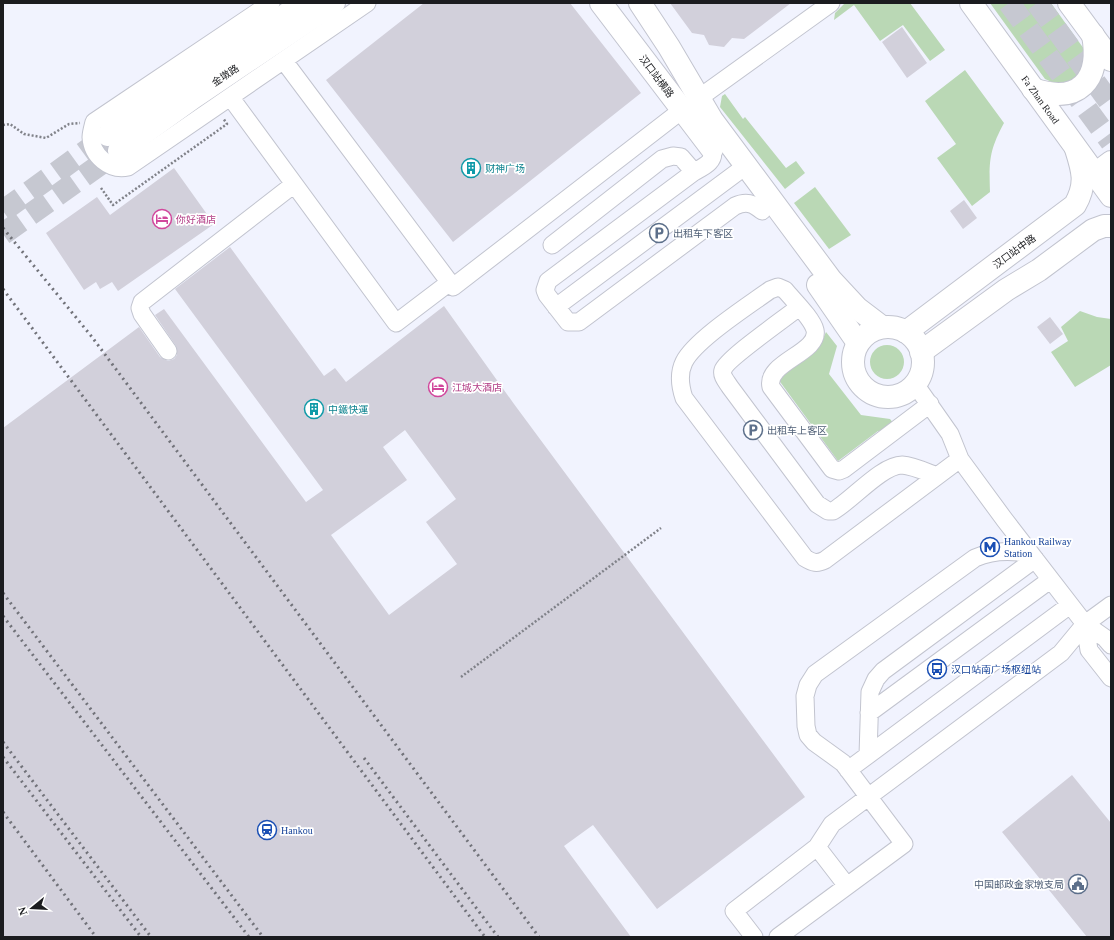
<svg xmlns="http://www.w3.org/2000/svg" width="1114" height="940" viewBox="0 0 1114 940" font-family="'Times New Roman','Noto Sans SC',serif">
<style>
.green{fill:#bad8b5}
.building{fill:#d2d0db;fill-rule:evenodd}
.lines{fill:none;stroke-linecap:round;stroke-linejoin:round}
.major-tunnel{stroke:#c6c8d1;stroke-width:22;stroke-dasharray:22 11;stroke-linecap:butt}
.highway-tunnel{stroke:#c6c8d1;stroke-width:22;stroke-dasharray:22 11;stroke-linecap:butt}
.minor-casing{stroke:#c2c4cf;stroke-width:19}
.major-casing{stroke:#c2c4cf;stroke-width:24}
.path{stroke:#808289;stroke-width:2.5;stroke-dasharray:2 2;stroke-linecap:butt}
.minor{stroke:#fff;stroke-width:17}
.major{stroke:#fff;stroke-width:22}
.rail{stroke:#717279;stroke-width:3;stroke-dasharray:2 4;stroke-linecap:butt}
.labels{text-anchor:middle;stroke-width:3.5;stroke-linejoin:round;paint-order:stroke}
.street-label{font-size:10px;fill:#1b1c1f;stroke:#fff}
.culture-label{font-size:10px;fill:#0d838f;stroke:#fff;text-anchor:start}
.hotel-label{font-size:10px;fill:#b23c85;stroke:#fff;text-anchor:start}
.service-label{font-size:10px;fill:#4e5e75;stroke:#fff;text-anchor:start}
.transit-label{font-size:10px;fill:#164399;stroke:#fff;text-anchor:start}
</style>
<rect width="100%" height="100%" fill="#f1f3fe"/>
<path class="green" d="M 845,3 L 910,3 L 945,50 L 930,61 L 903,25 L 880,41 L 854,5 L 834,20 L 835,13 Z
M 990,3 L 1051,3 L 1084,49 L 1085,66 L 1073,83 L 1056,84 L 1045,79 Z
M 965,70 L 1004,123 C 989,151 989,161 990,192 L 972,206 L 937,158 L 956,144 L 925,101 Z
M 725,94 L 743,119 L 745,117 L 786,168 L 796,161 L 805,173 L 785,189 L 720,107 L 722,96 Z
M 815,187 L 851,235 L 829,249 L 794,203 Z
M 1080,311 L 1097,317 L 1111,319 L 1111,365 L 1075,387 L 1051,352 L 1068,341 L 1061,327 Z
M 826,332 L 837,346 L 829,374 L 861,415 L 890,419 L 898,429 L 878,431 L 838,461 L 778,379 L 820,345 Z
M870 362a17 17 0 1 1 34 0a17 17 0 1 1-34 0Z"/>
<path class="building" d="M 424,3 L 570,3 L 641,93 L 453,242 L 326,80 Z
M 670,3 L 791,3 L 744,39 L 732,38 L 724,47 L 709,45 L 704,35 L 692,33 Z
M 902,27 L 927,63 L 907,78 L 882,42 Z
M 174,168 L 214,224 L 118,291 L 112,282 L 100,289 L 96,282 L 84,290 L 46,233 L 97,197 L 110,215 Z
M 964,200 L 977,218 L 963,229 L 950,211 Z
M 230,247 L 324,376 L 335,368 L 346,382 L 444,306 L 514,404 L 805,797 L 657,909 L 593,825 L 564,846 L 631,937 L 3,937 L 3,428 L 139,327 L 160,357 L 168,361 L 174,359 L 177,355 L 176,346 L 155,315 L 164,309 L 306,502 L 323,490 L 175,289 ZM 405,430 L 456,499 L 426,522 L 457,564 L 389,615 L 331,535 L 407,480 L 383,447 Z
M 1050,317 L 1063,334 L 1050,344 L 1037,327 Z
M 1072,775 L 1111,823 L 1111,937 L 1087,937 L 1002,832 Z"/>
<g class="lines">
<path class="major-tunnel" d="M 3,211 L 108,135
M 3,234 L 119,151"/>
<path class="highway-tunnel" d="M 1009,3 L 1111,142
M 1037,3 L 1111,104"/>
<g class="minor-casing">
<path id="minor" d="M 271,3 L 94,122 C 93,126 91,133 91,137 C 92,156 110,171 128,167 L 367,3
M 284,61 L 453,287 L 682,110
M 231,98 L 396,323 L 450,282
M 699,98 L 831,3
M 712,149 C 716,162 703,167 694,172 L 548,281 L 545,290 L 547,295 L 568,322 L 579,322 L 735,206 C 746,201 753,203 762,211
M 552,245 L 662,159 L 673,156 L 681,157 L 694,172
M 556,307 L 747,165
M 799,307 C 787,317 726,359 723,370 C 721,376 727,382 730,387 L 817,504 L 828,511 L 833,511 C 851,501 882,465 902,465 C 914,466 926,472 937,476
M 168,351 L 142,314 L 140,308 L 142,302 L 293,185
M 915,384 L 950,434 L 960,459 L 1004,519 L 1085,624 L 1105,638 L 1111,645
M 930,404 L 844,469 L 839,471 L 832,469 L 771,387 C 765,362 820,353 815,330 C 812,318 793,300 785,290 L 778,287 L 770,290 C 748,306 695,340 684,362 C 678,374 680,386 684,398 L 805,558 C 813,563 817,564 825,560 L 960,459
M 1085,624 L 1089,650 L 1111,678
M 869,713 L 1050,580
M 868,755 L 870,692 L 876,679 L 883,671 L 1035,559
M 848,770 L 1070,605
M 817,847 L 847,886
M 754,937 L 734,911 L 817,847 L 832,824 L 1061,653 L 1085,624 L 1111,605
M 778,937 L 904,844 L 843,763 L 814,742 L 808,735 L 806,726 L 805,696 L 808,685 L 815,674 L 975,558 C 993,550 1011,550 1031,554"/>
</g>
<g class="major-casing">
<g id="major">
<path d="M 601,3 L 712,149"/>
<path d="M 640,3 L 669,47 L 712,120 L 831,280 L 857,308 L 882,327"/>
<path id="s1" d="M 971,3 L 1111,196"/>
<path d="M 1069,3 L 1111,60"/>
<path d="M 1033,89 C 1079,105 1101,80 1093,35"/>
<path d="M 108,135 L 303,3"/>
<path d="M 119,151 L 194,97 L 334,3"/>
<path d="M 1095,174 L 1111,162"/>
<path d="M 818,285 L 858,343"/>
<circle cx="888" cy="362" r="35"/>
<path d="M 906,332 L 1075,205 C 1087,184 1083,171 1076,149"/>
<path d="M 921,352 L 1006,290 L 1039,270 L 1093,230 L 1104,226 L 1111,226"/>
</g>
</g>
<path class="path" d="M 3,125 L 10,124 L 24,134 L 46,138 L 69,124 L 80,123
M 101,188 L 113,205 L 227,124 L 223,118
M 461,677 L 661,528"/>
<use href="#minor" class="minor"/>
<use href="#major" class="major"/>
<path class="rail" d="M 3,228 L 92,337 L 539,937
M 3,289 L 485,937
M 3,593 L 263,937
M 3,616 L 249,937
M 3,742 L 151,937
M 3,757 L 141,937
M 364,758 L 498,937
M 3,812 L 96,937"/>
</g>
<defs>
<g id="building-ring" transform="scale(1)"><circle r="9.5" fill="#fff" stroke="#0f9aa8" stroke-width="1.5"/><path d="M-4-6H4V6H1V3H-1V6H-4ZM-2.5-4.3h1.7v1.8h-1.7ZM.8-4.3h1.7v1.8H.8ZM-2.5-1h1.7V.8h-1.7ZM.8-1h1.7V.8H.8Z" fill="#0f9aa8"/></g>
<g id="hotel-ring" transform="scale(1)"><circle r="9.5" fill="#fff" stroke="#d1479c" stroke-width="1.5"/><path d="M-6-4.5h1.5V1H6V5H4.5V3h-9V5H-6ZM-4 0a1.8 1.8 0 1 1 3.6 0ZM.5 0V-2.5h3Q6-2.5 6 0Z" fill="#d1479c"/></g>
<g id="parking-ring" transform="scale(1)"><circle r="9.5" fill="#fff" stroke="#5c6f8a" stroke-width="1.5"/><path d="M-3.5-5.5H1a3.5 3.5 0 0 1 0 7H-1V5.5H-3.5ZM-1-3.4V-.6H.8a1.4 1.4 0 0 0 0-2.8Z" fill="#5c6f8a"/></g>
<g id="metro-ring" transform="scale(1)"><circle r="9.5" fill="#fff" stroke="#1a4fb4" stroke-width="1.5"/><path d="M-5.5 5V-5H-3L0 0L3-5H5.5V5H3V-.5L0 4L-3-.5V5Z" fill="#1a4fb4"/></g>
<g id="bus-ring" transform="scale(1)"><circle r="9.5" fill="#fff" stroke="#1a4fb4" stroke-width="1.5"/><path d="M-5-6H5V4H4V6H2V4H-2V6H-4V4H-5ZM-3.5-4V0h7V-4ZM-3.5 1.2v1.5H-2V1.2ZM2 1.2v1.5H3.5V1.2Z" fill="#1a4fb4"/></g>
<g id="station-ring" transform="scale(1)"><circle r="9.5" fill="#fff" stroke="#1a4fb4" stroke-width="1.5"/><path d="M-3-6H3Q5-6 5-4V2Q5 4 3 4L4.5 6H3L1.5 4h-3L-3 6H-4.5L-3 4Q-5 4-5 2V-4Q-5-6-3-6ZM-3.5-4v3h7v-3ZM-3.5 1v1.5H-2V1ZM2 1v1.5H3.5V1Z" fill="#1a4fb4"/></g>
<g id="civic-ring" transform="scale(1)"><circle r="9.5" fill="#fff" stroke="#5c6f8a" stroke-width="1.5"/><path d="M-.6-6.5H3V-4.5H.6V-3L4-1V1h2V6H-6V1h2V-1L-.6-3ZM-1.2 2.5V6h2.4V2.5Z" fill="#5c6f8a"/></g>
</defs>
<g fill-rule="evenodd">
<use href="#building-ring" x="471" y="168"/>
<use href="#hotel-ring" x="162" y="219"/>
<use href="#parking-ring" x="659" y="233"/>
<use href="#hotel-ring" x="438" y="387"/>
<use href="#building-ring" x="314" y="409"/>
<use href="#parking-ring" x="753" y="430"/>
<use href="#metro-ring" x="990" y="547"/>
<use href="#bus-ring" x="937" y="669"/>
<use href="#station-ring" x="267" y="830"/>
<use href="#civic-ring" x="1078" y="884"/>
</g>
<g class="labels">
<g class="street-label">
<text transform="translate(225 75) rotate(-34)" y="4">金墩路</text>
<text transform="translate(657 76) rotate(53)" y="4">汉口站横路</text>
<text dy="4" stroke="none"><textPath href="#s1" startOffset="119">Fa Zhan Road</textPath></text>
<text transform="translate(1014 251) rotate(-36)" y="4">汉口站中路</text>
</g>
<g class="culture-label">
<text x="485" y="172">财神广场</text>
<text x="328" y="413">中鐵快運</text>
</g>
<g class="hotel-label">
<text x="176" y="223">你好酒店</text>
<text x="452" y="391">江城大酒店</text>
</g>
<g class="service-label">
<text x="673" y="237">出租车下客区</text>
<text x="767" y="434">出租车上客区</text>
<text x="1064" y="888" text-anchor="end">中国邮政金家墩支局</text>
</g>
<g class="transit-label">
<text x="1004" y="545">Hankou Railway<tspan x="1004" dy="12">Station</tspan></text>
<text x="951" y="673">汉口站南广场枢纽站</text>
<text x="281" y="834">Hankou</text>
</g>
</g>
<rect width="1114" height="940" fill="none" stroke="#1b1c1f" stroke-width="8"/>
<g transform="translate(32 908) rotate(252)" stroke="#ffffff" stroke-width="3" paint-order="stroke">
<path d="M0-3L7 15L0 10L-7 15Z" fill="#1b1c1f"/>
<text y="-6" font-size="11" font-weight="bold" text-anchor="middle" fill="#1b1c1f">N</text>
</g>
</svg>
